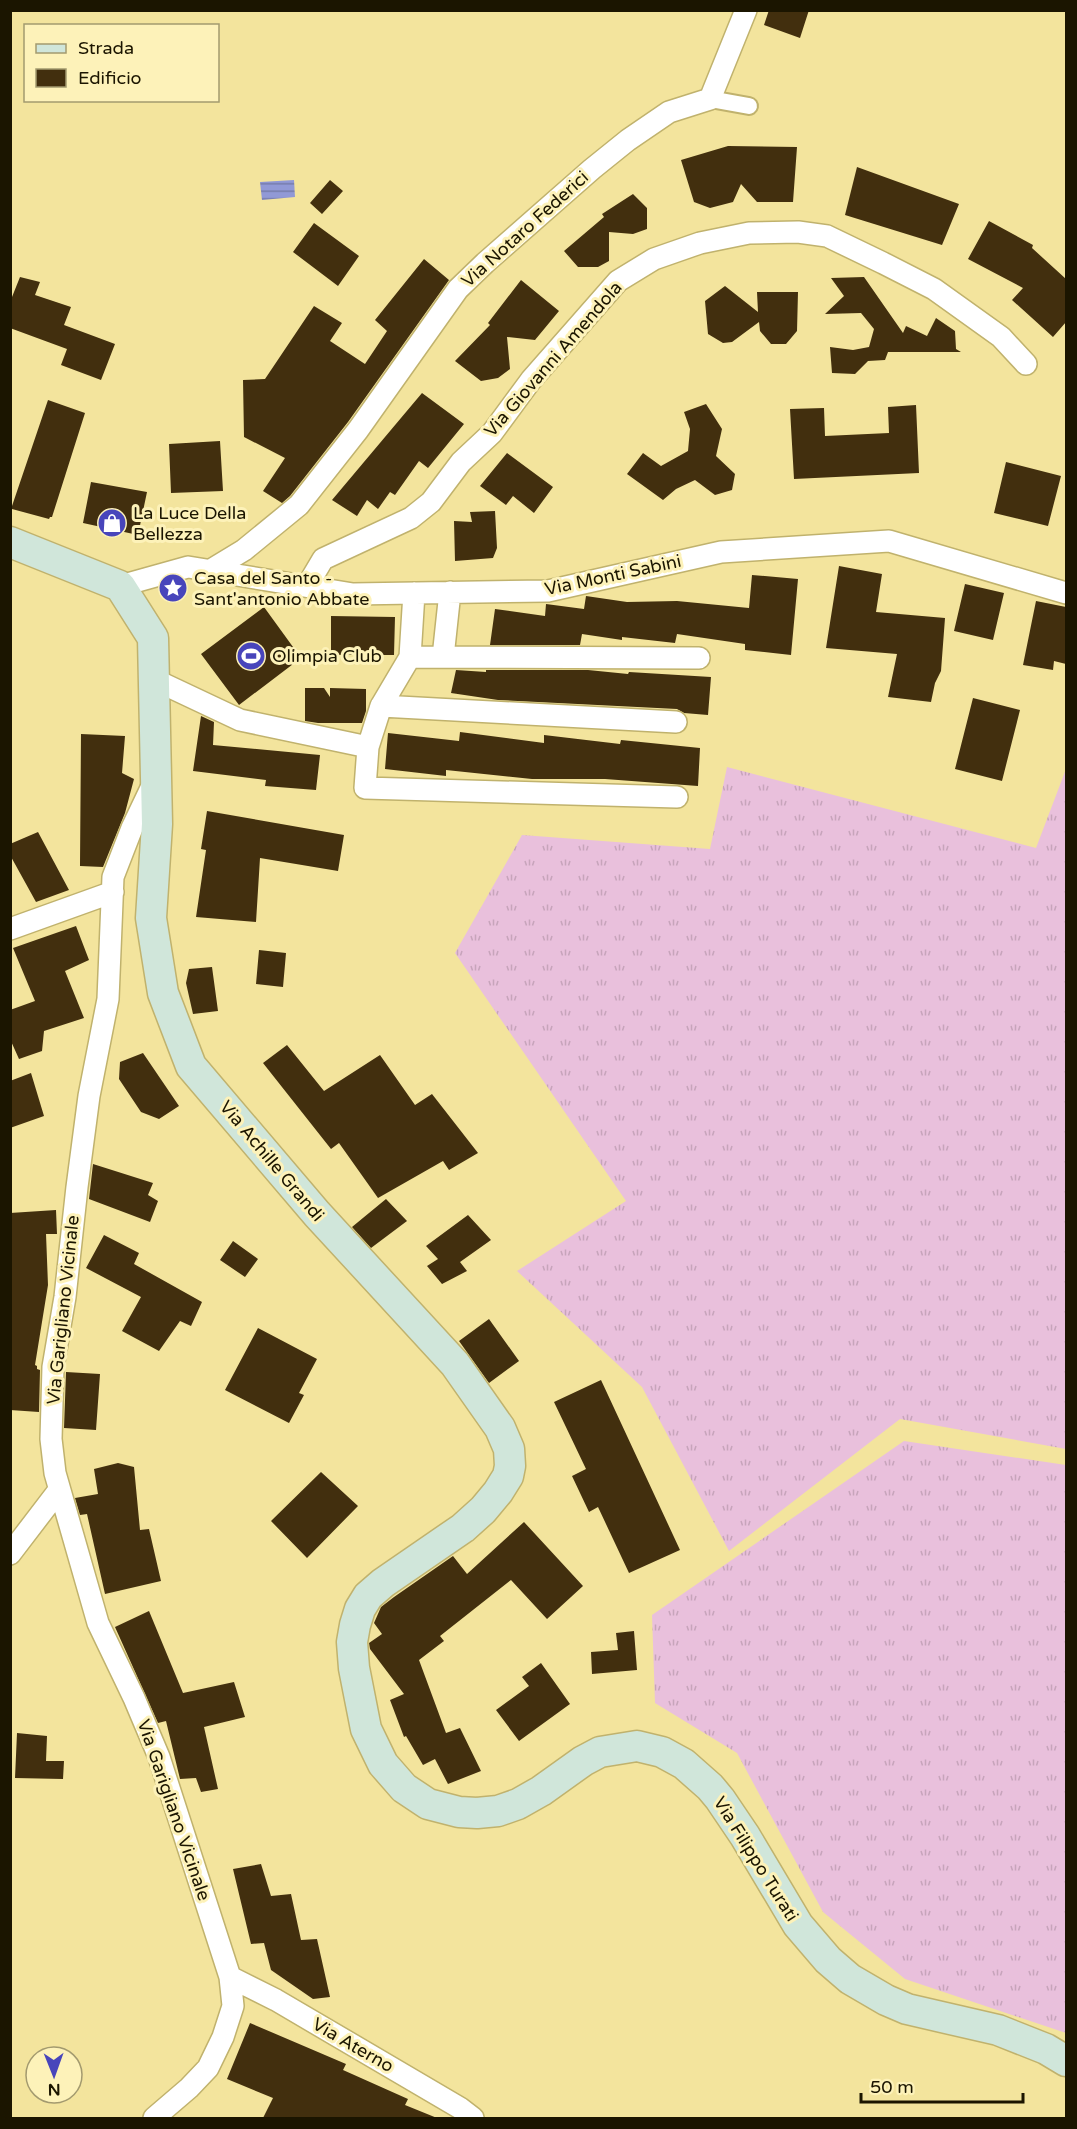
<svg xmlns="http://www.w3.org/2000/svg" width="1077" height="2129" viewBox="0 0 1077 2129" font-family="'Varela Round',sans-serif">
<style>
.grass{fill:url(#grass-tufts)}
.water{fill:url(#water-rules)}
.building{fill:#422f0e}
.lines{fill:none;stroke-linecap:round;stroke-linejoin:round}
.pedestrian-casing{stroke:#c0b26d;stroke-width:20}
.minor-casing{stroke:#c0b26d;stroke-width:24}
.secondary-casing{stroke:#c0b26d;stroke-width:33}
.pedestrian{stroke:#fff;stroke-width:16}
.minor{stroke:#fff;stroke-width:21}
.secondary{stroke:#d0e6da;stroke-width:30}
.labels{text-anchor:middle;stroke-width:6;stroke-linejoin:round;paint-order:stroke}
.street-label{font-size:18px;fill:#1b1500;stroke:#fdf2b9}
.poi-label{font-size:18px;fill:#1b1500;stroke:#fdf2b9;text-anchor:start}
</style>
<defs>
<pattern id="grass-tufts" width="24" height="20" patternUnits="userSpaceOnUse" patternTransform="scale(1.5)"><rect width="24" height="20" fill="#e9c0dc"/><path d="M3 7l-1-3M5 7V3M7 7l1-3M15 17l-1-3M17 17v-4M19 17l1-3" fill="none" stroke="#c7a4bb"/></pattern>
<pattern id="water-rules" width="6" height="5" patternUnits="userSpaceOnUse" patternTransform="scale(1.5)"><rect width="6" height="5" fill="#9199d6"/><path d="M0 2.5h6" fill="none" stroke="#767cab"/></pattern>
</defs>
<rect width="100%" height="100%" fill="#f3e49d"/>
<path class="grass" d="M 727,767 L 1036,848 L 1066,769 L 1066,1449 L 900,1419 L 729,1551 L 642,1387 L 517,1271 L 626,1201 L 455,953 L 522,835 L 710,849 Z
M 904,1441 L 1066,1465 L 1066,2033 L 905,1979 L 823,1912 L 737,1753 L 655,1703 L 652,1615 Z"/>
<path class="water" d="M 294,180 L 295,197 L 262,200 L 260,182 Z"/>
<path class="building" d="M 769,10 L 809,10 L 800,38 L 764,25 Z
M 728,146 L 797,147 L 793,202 L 757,202 L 741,184 L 733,202 L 710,208 L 694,202 L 681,160 Z
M 857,167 L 959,204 L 942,245 L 845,215 Z
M 330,180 L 343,191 L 322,214 L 310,203 Z
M 633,194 L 647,208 L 647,229 L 633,234 L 609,232 L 609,261 L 598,267 L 578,267 L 564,251 L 604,217 L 602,214 Z
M 989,221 L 1033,245 L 1032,248 L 1066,279 L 1066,322 L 1053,337 L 1012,300 L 1023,288 L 968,259 Z
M 314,223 L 359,256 L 338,286 L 293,252 Z
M 424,259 L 449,280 L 348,422 L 290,496 L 282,503 L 263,491 L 285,458 L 244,437 L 243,380 L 265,379 L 314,306 L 342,323 L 330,341 L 365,364 L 387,331 L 375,320 Z
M 20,277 L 40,282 L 35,295 L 71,307 L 64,325 L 115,344 L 101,380 L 61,365 L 67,349 L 10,328 L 10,302 Z
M 864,277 L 903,333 L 906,326 L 927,336 L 936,318 L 955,331 L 956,349 L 961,352 L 888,352 L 885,360 L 868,361 L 855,374 L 832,373 L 830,347 L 853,350 L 869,347 L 874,329 L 861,313 L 825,314 L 844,296 L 831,278 Z
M 521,280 L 559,311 L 535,340 L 507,337 L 510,369 L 498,378 L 481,381 L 455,361 L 490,325 L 488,323 Z
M 725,286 L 758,312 L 757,292 L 798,292 L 797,331 L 786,344 L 771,344 L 760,331 L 759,322 L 732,342 L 723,343 L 708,334 L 705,301 Z
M 422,393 L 464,424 L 428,468 L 419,461 L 395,495 L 390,492 L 378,509 L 367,500 L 357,516 L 332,500 Z
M 48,400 L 85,413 L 52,517 L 50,517 L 49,519 L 12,509 L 12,506 Z
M 706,404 L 722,429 L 716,456 L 735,474 L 732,490 L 715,495 L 695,480 L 676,489 L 663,500 L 627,474 L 643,453 L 661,466 L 688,451 L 690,429 L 684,412 Z
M 916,405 L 919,473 L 794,479 L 790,409 L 824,408 L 825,436 L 889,433 L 888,407 Z
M 220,441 L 223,491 L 171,493 L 169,444 Z
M 507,453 L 553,487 L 534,513 L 513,496 L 506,505 L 480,486 Z
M 1006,462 L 1061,476 L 1048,526 L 994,513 Z
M 91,482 L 147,492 L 138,535 L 83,523 Z
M 495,511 L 497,548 L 493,558 L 455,561 L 454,521 L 472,522 L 470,512 Z
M 839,566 L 882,574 L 876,612 L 945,618 L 941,671 L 935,683 L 931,702 L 888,697 L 897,654 L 826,648 Z
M 752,575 L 798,579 L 791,655 L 745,650 L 745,644 L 677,634 L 675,643 L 622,637 L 622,640 L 582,634 L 580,645 L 490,645 L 495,609 L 545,616 L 546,604 L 584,609 L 586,596 L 627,602 L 677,601 L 749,608 Z
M 965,584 L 1004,593 L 993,640 L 954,631 Z
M 1036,601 L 1066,607 L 1066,664 L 1054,661 L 1053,670 L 1023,665 Z
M 264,607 L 301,658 L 239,705 L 201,654 Z
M 331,616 L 395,617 L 394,655 L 331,655 Z
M 456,670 L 486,672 L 486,670 L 588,670 L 628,674 L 629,672 L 711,677 L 708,715 L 684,713 L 677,709 L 498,700 L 451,693 Z
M 305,688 L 324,688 L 330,697 L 330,688 L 366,689 L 366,711 L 362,723 L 318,723 L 305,721 Z
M 973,698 L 1020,710 L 1002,781 L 955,769 Z
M 201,716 L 214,722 L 213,745 L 320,755 L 316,790 L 265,786 L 266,780 L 193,771 Z
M 460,732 L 544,743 L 544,735 L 620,744 L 621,740 L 700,748 L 698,786 L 605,779 L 532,779 L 446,770 L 446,776 L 385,769 L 388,733 L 459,741 Z
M 81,734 L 125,736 L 122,773 L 134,779 L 125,813 L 103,867 L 80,866 Z
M 207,811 L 344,835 L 338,871 L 260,858 L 256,922 L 196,917 L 206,850 L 201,849 Z
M 38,832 L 69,890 L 36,902 L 10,855 L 10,844 Z
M 76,926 L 89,960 L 65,971 L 84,1018 L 44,1031 L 42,1051 L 19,1059 L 10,1039 L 10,1010 L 35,1001 L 13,948 Z
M 259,950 L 286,953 L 283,987 L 256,984 Z
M 212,967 L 218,1011 L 193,1014 L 186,983 L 189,969 Z
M 287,1045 L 324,1091 L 380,1055 L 415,1105 L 432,1094 L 478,1153 L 449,1170 L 443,1161 L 378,1198 L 339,1143 L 331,1149 L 263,1063 Z
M 143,1053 L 179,1106 L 159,1119 L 141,1112 L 119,1079 L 120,1062 Z
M 31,1073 L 44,1116 L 10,1128 L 10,1081 Z
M 93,1164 L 153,1183 L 148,1195 L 158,1201 L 150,1222 L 89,1199 Z
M 386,1199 L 407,1221 L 371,1248 L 352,1227 Z
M 56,1210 L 57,1234 L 46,1234 L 48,1285 L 35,1365 L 37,1366 L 37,1369 L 40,1370 L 39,1412 L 10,1410 L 10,1213 Z
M 468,1215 L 491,1240 L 460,1262 L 467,1271 L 442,1284 L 427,1266 L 438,1259 L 426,1246 Z
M 104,1235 L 139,1253 L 134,1264 L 202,1302 L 191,1326 L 180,1321 L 159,1351 L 122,1331 L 141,1297 L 86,1268 Z
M 233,1241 L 258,1259 L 245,1277 L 220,1260 Z
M 489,1319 L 519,1361 L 489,1383 L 459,1341 Z
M 258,1328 L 317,1359 L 299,1393 L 304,1395 L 289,1423 L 225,1390 Z
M 66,1372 L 100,1374 L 96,1430 L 64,1428 Z
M 601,1380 L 680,1550 L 629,1573 L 598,1507 L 589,1512 L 572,1476 L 586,1469 L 554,1402 Z
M 118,1463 L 134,1467 L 140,1530 L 149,1529 L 161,1581 L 105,1594 L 87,1514 L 80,1515 L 75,1498 L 98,1494 L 94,1469 Z
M 321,1472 L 358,1506 L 307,1558 L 271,1521 Z
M 524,1522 L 583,1586 L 547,1619 L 511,1580 L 440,1636 L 444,1641 L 419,1660 L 446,1733 L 460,1728 L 481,1771 L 448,1784 L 435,1759 L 423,1765 L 406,1736 L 404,1737 L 390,1700 L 404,1694 L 370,1649 L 369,1643 L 382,1634 L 374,1623 L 381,1607 L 394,1597 L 453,1556 L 467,1574 Z
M 149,1611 L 183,1693 L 234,1682 L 245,1717 L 204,1727 L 218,1789 L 201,1792 L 196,1778 L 180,1779 L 166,1721 L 158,1723 L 115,1627 Z
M 634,1631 L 637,1670 L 592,1674 L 591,1652 L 618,1650 L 616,1633 Z
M 541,1663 L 570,1704 L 519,1741 L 496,1710 L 529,1686 L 522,1677 Z
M 17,1733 L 47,1736 L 46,1761 L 64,1761 L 63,1779 L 15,1778 Z
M 261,1864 L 271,1896 L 291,1894 L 301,1940 L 317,1939 L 330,1997 L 313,1999 L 271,1970 L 264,1943 L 251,1944 L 233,1869 Z
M 250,2023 L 346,2064 L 343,2070 L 408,2099 L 405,2105 L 437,2118 L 263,2118 L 273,2098 L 227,2079 Z"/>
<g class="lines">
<g class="pedestrian-casing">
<path id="pedestrian" d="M 710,99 L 749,106"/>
</g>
<g class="minor-casing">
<path id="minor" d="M 211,570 L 244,550 L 299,505 L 358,430 L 458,289 L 485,263 L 592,169 L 628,140 L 669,112 L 710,99 L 746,10
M 120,586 L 188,567 L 353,594 L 548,591 L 721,552 L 889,541 L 1066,593
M 307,586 L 323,559 L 411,518 L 431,502 L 461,462 L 492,433 L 531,380 L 618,281 L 654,259 L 700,243 L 749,233 L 798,232 L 827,236 L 883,263 L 934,289 L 1001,337 L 1026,364
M 410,657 L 414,593
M 443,657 L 450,592
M 153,679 L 240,720 L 368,747
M 381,706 L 410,657 L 699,658
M 676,722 L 381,706 L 368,747 L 365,788 L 677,797
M 10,929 L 113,892
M 10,1554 L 59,1490
M 230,1977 L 276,2000 L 460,2108 L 473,2118
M 154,2118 L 189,2088 L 208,2068 L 223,2037 L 233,2006 L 230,1977 L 159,1757 L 134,1698 L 98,1623 L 55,1473 L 51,1439 L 53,1367 L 65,1297 L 77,1187 L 89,1096 L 108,999 L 113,877 L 132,828 L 154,782"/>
</g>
<g class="secondary-casing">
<path id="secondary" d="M 10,542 L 120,586 L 153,638 L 157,824 L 151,918 L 163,993 L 191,1066 L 317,1214 L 455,1364 L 500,1428 L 509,1449 L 510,1466 L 508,1476 L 498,1492 L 483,1510 L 463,1528 L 383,1583 L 368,1596 L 360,1609 L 355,1625 L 352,1642 L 354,1668 L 366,1729 L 383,1764 L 404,1788 L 428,1804 L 459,1812 L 477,1813 L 498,1811 L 518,1804 L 541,1791 L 583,1761 L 600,1752 L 637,1746 L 662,1752 L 684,1764 L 710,1787 L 720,1799 L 745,1836 L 798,1925 L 828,1960 L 850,1979 L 886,2000 L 907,2009 L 998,2030 L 1046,2049 L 1066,2061"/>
</g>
<use href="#pedestrian" class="pedestrian"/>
<use href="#minor" class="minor"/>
<use href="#secondary" class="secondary"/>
</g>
<defs>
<g id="shop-disc" transform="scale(1.5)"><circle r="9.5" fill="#4845bb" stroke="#fdf2b9"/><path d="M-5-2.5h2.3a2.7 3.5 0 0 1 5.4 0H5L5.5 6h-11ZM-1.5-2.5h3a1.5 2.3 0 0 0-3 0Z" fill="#fff"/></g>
<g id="sight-disc" transform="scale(1.5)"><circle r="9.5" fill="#4845bb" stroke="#fdf2b9"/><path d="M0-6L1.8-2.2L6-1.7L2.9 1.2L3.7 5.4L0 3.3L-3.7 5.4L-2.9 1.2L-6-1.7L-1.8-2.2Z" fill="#fff"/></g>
<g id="stadium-disc" transform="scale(1.5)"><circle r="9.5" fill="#4845bb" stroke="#fdf2b9"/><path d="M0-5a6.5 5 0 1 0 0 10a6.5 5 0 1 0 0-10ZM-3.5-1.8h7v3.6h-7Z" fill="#fff"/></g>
</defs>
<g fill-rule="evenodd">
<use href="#shop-disc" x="112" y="523"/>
<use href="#sight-disc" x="173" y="588"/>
<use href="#stadium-disc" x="251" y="656"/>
</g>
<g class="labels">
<g class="street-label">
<text transform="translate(525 229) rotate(-42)" y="6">Via Notaro Federici</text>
<text transform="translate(553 359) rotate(-49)" y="6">Via Giovanni Amendola</text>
<text transform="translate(613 575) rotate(-12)" y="6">Via Monti Sabini</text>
<text transform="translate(272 1161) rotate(50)" y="6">Via Achille Grandi</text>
<text transform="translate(63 1310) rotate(-84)" y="6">Via Garigliano Vicinale</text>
<text transform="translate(174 1810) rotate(71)" y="6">Via Garigliano Vicinale</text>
<text transform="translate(756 1859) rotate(58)" y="6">Via Filippo Turati</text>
<text transform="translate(353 2045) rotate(30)" y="6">Via Aterno</text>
</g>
<g class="poi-label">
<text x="133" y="519">La Luce Della<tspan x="133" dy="21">Bellezza</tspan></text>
<text x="194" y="584">Casa del Santo -<tspan x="194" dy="21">Sant'antonio Abbate</tspan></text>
<text x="272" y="662">Olimpia Club</text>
</g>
</g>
<rect width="1077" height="2129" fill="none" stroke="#1b1500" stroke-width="24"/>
<rect x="24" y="24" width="195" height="78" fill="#fdf2b9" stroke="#a39a6f" stroke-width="1.5"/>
<rect x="36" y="44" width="30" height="9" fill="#d0e6da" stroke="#a39a6f" stroke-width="1.5"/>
<text x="78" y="54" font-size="18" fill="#1b1500">Strada</text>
<rect x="36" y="69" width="30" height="18" fill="#422f0e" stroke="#a39a6f" stroke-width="1.5"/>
<text x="78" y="84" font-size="18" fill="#1b1500">Edificio</text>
<g transform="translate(54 2075) rotate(179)"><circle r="28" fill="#fdf2b9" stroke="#a39a6f" stroke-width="1.5"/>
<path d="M0-4.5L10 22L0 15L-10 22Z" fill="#4845bb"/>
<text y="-9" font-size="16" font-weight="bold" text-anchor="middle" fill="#1b1500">N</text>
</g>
<path d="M861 2093v9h162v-9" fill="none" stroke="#1b1500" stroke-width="3"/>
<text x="870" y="2093" font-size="18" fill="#1b1500" stroke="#fdf2b9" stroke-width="4.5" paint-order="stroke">50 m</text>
</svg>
